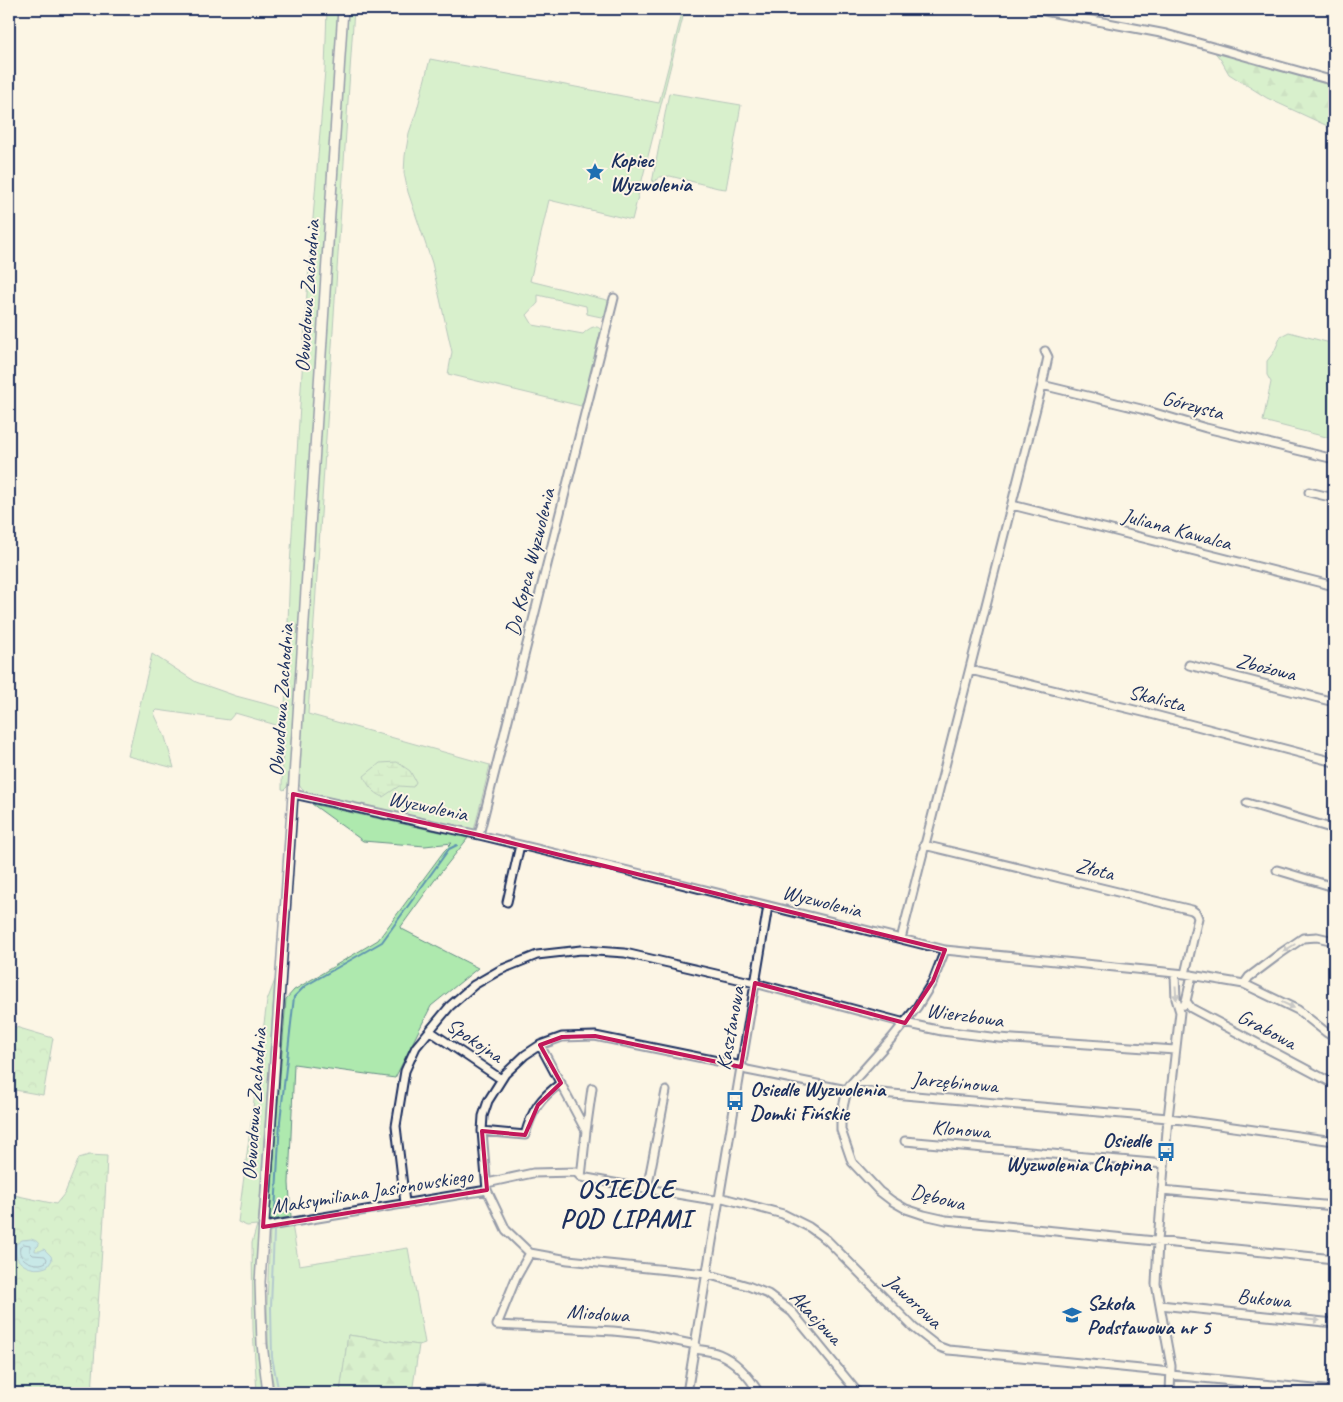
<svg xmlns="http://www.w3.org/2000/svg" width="1343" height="1402" viewBox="0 0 1343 1402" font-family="Caveat,sans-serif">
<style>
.grass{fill:#aee9ae;stroke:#648c86}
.forest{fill:url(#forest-firs);stroke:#648c86}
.wetland{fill:url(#wetland-marsh);stroke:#648c86}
.park{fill:url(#park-crowns);stroke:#648c86}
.water{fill:url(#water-ripples);stroke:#5e94b1}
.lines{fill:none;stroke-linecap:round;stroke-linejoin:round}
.shore{stroke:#477396;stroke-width:1}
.stream{stroke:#5e94b1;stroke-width:2}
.minor-casing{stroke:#1b2f5e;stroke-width:11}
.major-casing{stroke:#1b2f5e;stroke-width:12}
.minor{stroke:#fcf5e5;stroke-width:7}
.major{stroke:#fcf5e5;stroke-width:9}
.oneway{fill:#8c92a2}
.marked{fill:none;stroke:#c2185b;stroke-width:4;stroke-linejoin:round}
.labels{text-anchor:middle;stroke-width:4;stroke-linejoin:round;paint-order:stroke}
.poi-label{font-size:21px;font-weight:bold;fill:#1b2f5e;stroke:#fcf5e5;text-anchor:start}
.street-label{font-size:21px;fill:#1b2f5e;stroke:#fcf5e5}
.district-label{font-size:26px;font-weight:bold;letter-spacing:1px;fill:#1b2f5e;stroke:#fcf5e5}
</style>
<defs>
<pattern id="forest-firs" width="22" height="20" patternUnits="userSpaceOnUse" patternTransform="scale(1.25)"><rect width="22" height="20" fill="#aee9ae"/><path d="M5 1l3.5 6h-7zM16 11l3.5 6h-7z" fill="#95c898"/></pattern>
<pattern id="wetland-marsh" width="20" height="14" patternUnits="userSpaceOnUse" patternTransform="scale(1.25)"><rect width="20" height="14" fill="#aee9ae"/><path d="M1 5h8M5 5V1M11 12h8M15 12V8" fill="none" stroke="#95c898"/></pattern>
<pattern id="park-crowns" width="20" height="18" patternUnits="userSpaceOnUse" patternTransform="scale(1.25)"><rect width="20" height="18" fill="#aee9ae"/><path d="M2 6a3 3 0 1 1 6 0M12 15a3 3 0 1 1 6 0" fill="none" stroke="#95c898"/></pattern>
<pattern id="water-ripples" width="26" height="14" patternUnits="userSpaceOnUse" patternTransform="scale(1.25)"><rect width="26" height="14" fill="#8ad8e9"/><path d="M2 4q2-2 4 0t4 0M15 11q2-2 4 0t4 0" fill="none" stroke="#76baca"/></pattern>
</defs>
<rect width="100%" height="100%" fill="#fcf5e5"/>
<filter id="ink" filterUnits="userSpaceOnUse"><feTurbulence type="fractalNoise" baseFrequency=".02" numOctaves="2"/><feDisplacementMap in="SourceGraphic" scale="10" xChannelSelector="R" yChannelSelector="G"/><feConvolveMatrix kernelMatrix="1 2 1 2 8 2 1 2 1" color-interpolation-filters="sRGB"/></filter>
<g filter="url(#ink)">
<path class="grass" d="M 327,9 L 339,9 L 289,782 L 287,787 L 284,790 L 282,789 L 283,727 L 235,713 L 229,720 L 157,710 L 154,713 L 165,737 L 174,768 L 128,756 L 152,654 L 196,682 L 236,696 L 285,709 L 290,566 L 307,293 L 325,70 Z
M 348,9 L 354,9 L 308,714 L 490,765 L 474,830 L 305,792 L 301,788 L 298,783 Z
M 683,9 L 685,9 L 632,220 L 549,200 L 530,281 L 611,301 L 606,316 L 601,317 L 587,314 L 586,306 L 538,295 L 538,303 L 527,315 L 533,325 L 583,334 C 589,328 598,322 603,333 L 588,388 L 581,406 L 448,374 L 452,352 L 432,263 L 408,192 L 404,173 L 405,156 L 409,133 L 417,110 L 430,59 L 659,103 Z
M 669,93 L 741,105 L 726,189 L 718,188 L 670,176 L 660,177 L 652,183 Z
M 1289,332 L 1334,344 L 1334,439 L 1263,421 L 1271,382 L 1267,375 L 1267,361 L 1274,352 L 1281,336 Z
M 312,804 L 468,838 L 434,881 L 400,928 L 478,968 L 431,1006 L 395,1078 L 294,1064 L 289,1183 L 291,1217 L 269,1220 L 286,999 L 294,990 L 378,940 L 444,851 L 452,843 L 425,846 L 363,841 Z
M 275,980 L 258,1224 L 259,1241 L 256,1307 L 263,1393 L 257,1393 L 253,1329 L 252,1243 L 257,1225 L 247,1226 L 238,1222 L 267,1001 Z
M 292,1225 L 299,1265 L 408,1248 L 425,1343 L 419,1345 L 348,1335 L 340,1393 L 275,1393 L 269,1361 L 267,1304 L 270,1230 Z"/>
<path class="forest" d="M 1213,50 L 1334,86 L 1334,129 L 1267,98 L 1229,74 L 1221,60 Z
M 348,1335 L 419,1345 L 412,1393 L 340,1393 Z"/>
<path class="wetland" d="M 397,762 L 410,771 L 416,782 L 413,787 L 399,786 L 383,797 C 373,792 368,786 364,776 L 380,763 Z"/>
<path class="park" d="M 9,1025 L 53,1038 L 43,1095 L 9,1089 Z
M 89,1155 L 107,1156 C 104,1235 97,1314 92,1393 L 9,1393 L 9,1194 L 56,1204 L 65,1193 L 79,1158 Z"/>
<path class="water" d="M 31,1239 C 34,1240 38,1241 39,1245 L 35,1249 L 35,1251 L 40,1251 L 44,1249 L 51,1256 L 52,1260 L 48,1266 C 33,1274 10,1263 16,1244 L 22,1240 Z"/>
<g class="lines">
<path class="shore" d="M 24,1244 L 30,1245 L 30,1252 L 33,1255 L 45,1256 L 47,1259 L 46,1262 C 36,1268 16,1260 20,1247 Z"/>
<path class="stream" d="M 275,1212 L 280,1121 L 294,997 L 305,986 L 382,942 L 449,849 L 457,845
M 274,1232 L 271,1307 L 272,1357 L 279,1393"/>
<g class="minor-casing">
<path id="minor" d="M 1034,9 L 1166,34 L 1334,81
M 1042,385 L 1141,409 L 1206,428 L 1334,459
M 1309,492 L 1334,498
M 1012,505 L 1334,586
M 1189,665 L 1334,702
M 970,670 L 1147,713 L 1334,762
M 293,794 L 479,835 L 637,873 L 945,950 L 1185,974 L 1244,984 L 1298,1010 L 1327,1033 L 1334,1037
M 1247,803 L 1334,829
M 479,835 L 614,298
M 924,845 L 1192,910 L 1196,913 L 1198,918 L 1185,974
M 1277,870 L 1334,887
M 507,902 L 520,845
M 901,939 L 1042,385 L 1048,357 L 1045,351
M 945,950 L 933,981 L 917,1007 L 892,1038 L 850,1085 L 847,1090 L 841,1116 L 841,1130 L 852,1162 L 879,1191 L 892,1201 L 906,1209 L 924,1215 L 946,1220 L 1334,1259
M 1244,984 L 1249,977 L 1281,953 L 1303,938 L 1317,937 L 1334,941
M 1186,1001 L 1191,1008 L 1334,1084
M 1184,1005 L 1186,1001 L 1192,975
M 430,1031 L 501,1079
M 540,1045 L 586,1131 L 581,1177
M 482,1131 L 525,1135 C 532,1110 540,1098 561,1083
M 586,1131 L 592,1088
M 905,1141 L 1164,1164
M 487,1183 L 533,1173 L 576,1172 L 581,1177 L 647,1189 L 713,1200 L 723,1198 L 783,1214 L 809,1227 L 827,1240 L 914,1328 L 937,1346 L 948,1350 L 960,1351 L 1171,1372
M 647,1189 L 666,1091
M 1162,1190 L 1334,1206
M 405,1203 L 396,1126 L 405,1071 L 416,1047 L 450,1006 L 474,985 L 500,970 L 537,955 L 581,950 L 625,953 L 755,983 L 905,1023 L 942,1031 L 999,1038 L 1175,1050
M 263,1227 L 487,1190
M 530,1253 L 516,1278 L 497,1325 L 613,1331 L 643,1334 L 696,1345
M 1160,1305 L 1334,1323
M 695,1349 C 702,1350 712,1351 719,1354 C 736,1361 750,1378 759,1393
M 1171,1375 L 1334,1391
M 482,1390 L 519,1393
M 687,1393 L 719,1199 L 768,906
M 858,1393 L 792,1312 L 768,1294 L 748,1286 L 707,1274 L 568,1260 L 530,1253 L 506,1230 L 487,1190 L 482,1131 L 483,1116 L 488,1101 L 505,1074 L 525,1055 L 540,1045 L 562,1037 L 595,1036 L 737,1065 L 747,1070 L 847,1090 L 1168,1118 L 1334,1141
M 1170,1393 L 1171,1366 L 1156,1284 L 1158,1241 L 1168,1118 L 1180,1012 L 1176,999 L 1175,974"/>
</g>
<g class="major-casing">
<path id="major" d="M 268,1393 L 262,1344 L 260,1282 L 293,794 L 343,9"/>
</g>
<use href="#minor" class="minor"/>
<use href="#major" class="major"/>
</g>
<defs><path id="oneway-solid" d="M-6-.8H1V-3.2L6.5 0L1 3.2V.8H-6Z" transform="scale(1.25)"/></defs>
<g class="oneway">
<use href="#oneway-solid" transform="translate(1289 948) rotate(148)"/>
<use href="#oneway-solid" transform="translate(1176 993) rotate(86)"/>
<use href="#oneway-solid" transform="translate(1288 1005) rotate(25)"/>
<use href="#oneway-solid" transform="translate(1313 1320) rotate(6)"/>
</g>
</g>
<path d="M0 0H1343V1402H0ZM 293,794 L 479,835 L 945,950 L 933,981 L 905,1023 L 755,983 L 741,1067 L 595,1036 L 562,1037 L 540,1045 L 561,1083 L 538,1105 L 525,1135 L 482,1131 L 487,1190 L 263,1227 Z" fill="#fcf5e5" fill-opacity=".55" fill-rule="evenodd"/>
<path class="marked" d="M 293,794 L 479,835 L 945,950 L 933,981 L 905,1023 L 755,983 L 741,1067 L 595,1036 L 562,1037 L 540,1045 L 561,1083 L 538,1105 L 525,1135 L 482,1131 L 487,1190 L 263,1227 Z"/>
<defs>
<g id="sight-bare" transform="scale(1.5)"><path d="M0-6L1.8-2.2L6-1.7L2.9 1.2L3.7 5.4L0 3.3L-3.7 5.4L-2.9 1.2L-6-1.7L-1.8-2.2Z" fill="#1f6fb2" stroke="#fcf5e5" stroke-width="2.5" paint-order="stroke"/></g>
<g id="bus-bare" transform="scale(1.5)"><path d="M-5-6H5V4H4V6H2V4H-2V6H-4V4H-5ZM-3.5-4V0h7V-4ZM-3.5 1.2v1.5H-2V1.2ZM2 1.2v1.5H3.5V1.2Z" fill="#1f6fb2" stroke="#fcf5e5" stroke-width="2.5" paint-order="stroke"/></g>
<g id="school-bare" transform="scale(1.5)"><path d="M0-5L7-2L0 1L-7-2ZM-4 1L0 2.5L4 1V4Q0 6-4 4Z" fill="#1f6fb2" stroke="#fcf5e5" stroke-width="2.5" paint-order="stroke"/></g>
</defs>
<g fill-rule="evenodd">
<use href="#sight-bare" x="595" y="172"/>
<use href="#bus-bare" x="735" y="1101"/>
<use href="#bus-bare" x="1166" y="1152"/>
<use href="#school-bare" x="1072" y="1315"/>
</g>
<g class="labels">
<g class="poi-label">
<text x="610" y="167">Kopiec<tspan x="610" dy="24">Wyzwolenia</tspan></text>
<text x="750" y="1096">Osiedle Wyzwolenia<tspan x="750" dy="24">Domki Fińskie</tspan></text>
<text x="1151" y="1147" text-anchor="end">Osiedle<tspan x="1151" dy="24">Wyzwolenia Chopina</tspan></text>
<text x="1087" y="1310">Szkoła<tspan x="1087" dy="24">Podstawowa nr 5</tspan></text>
</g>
<g class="street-label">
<text transform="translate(307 296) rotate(-86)" y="7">Obwodowa Zachodnia</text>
<text transform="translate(1193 405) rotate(15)" y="7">Górzysta</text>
<text transform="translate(1177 529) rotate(15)" y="7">Juliana Kawalca</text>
<text transform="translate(530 562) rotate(-76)" y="7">Do Kopca Wyzwolenia</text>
<text transform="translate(1266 667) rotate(14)" y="7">Zbożowa</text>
<text transform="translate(1157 698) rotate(14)" y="7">Skalista</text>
<text transform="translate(281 700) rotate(-86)" y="7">Obwodowa Zachodnia</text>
<text transform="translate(428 806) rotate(12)" y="7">Wyzwolenia</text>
<text transform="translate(1095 869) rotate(14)" y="7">Złota</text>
<text transform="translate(822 901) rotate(14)" y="7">Wyzwolenia</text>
<text transform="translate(965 1015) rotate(8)" y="7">Wierzbowa</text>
<text transform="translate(730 1028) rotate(-80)" y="7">Kasztanowa</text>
<text transform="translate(1267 1029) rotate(28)" y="7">Grabowa</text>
<text transform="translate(475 1040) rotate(34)" y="7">Spokojna</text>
<text transform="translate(955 1082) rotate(5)" y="7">Jarzębinowa</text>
<text transform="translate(254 1104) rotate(-86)" y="7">Obwodowa Zachodnia</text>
<text transform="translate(961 1129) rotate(5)" y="7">Klonowa</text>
<text transform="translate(372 1191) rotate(-9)" y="7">Maksymiliana Jasionowskiego</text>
<text transform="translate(938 1197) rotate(14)" y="7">Dębowa</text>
<text transform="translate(1264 1298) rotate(6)" y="7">Bukowa</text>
<text transform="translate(914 1301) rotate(43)" y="7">Jaworowa</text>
<text transform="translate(598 1313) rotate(4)" y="7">Miodowa</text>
<text transform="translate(816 1317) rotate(47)" y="7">Akacjowa</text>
</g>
<g class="district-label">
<text x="626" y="1197">OSIEDLE<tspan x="626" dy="30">POD LIPAMI</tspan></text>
</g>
</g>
<rect width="1343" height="1402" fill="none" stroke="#fcf5e5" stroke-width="30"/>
<rect x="15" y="15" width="1313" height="1372" fill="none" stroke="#1b2f5e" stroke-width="2" filter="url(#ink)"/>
</svg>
